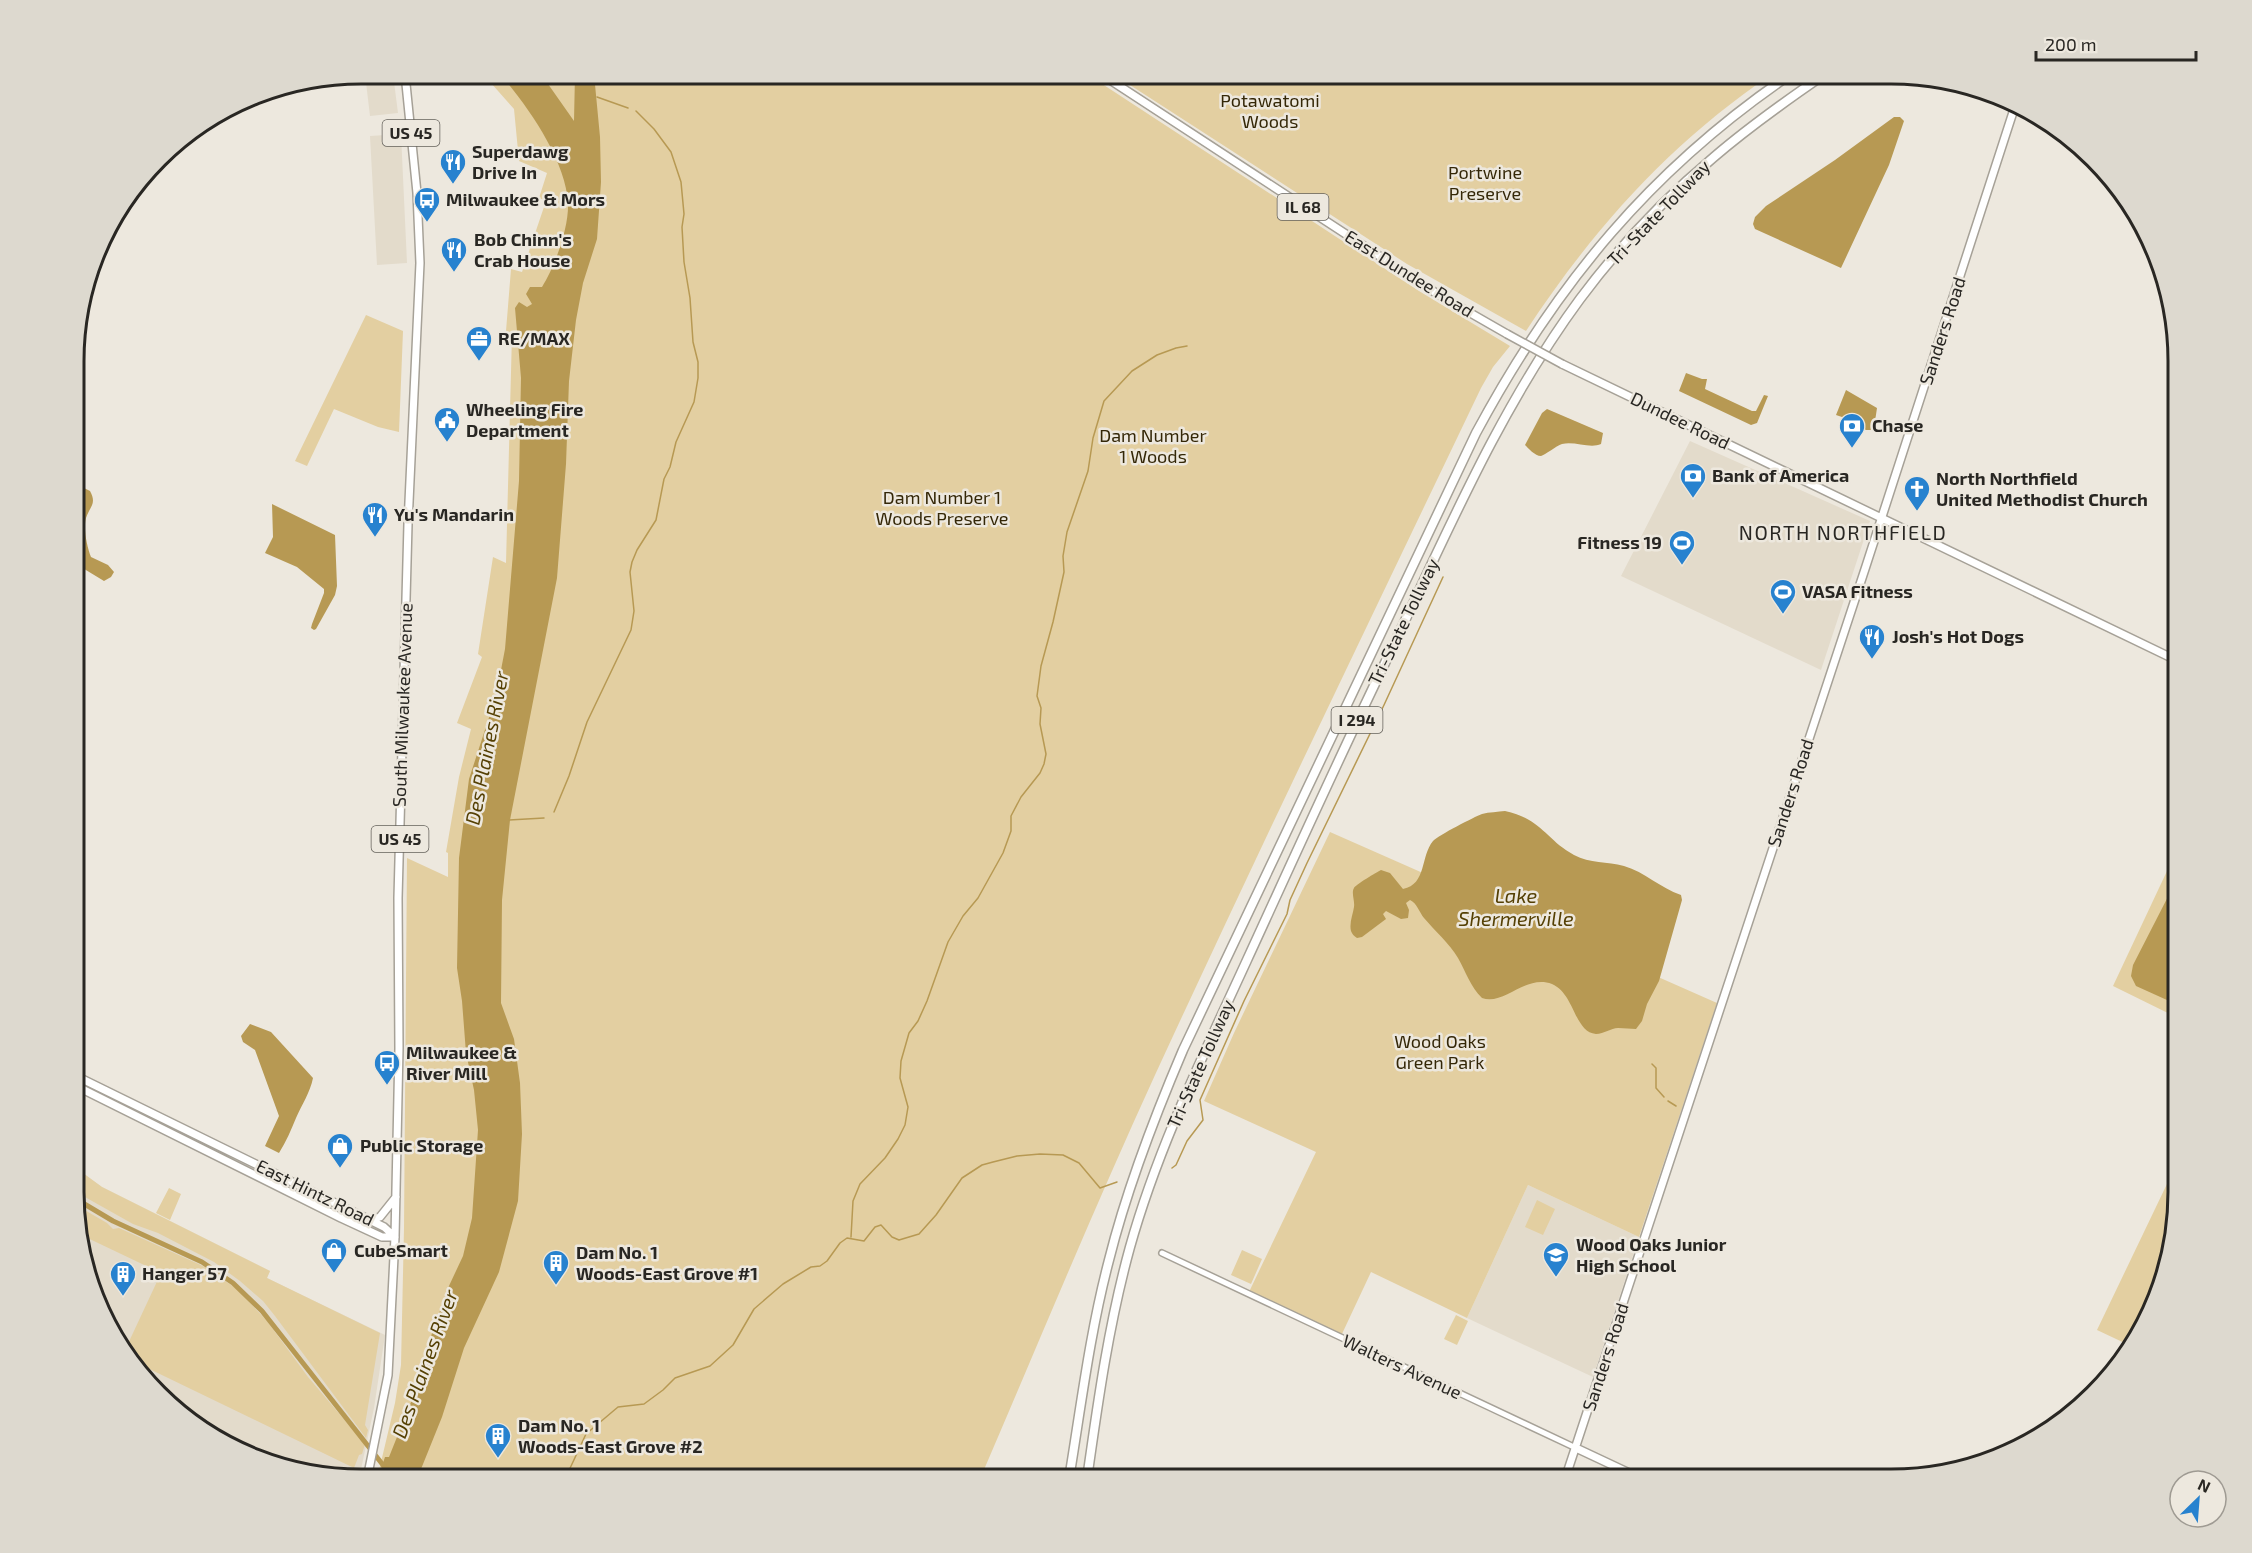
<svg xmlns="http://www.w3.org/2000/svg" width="2252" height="1553" viewBox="0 0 2252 1553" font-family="'Exo 2',sans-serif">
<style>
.built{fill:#e3dbcb}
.green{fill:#e3cfa1}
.water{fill:#b79953}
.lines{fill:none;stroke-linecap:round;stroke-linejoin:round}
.stream{stroke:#b79953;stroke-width:1.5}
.canal{stroke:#b79953;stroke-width:5}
.minor-casing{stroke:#a6a197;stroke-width:8}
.major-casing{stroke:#a6a197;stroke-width:10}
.highway-casing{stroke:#a6a197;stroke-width:11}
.minor{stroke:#fff;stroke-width:5}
.major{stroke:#fff;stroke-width:7}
.highway{stroke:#fff;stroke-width:8}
.major-bridge-casing{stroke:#a6a197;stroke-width:10;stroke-linecap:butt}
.major-bridge{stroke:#fff;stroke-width:7}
.labels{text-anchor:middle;stroke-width:5;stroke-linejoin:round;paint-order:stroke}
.shield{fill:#ede8de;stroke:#64615b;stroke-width:1.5}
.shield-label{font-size:16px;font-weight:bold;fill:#292723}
.park-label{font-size:18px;fill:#342707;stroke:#ede8de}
.poi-label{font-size:18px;font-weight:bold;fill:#292723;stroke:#ede8de;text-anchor:start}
.street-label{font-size:18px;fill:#292723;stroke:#ede8de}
.neighbourhood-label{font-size:20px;letter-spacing:1.5px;fill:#292723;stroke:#ede8de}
.water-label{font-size:20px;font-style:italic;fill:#554004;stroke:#ede8de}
.rim{fill:none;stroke:#292723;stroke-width:3}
</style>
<rect width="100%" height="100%" fill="#ede8de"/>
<path class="built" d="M 365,74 L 393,74 L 398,113 L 370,116 Z
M 401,134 L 407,263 L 377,265 L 370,136 Z
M 1690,441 L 1870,521 L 1821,670 L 1621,576 Z
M 76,1168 L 102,1187 L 270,1271 L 267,1278 L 385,1335 L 374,1408 L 359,1479 L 343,1479 L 268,1464 L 186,1420 L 112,1336 L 76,1229 Z
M 1528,1185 L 1639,1237 L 1593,1377 L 1467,1318 Z"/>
<path class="green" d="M 483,74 L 1087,74 L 1419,291 L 1510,346 L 1493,367 L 1481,388 C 1372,616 1261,845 1155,1075 C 1094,1208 1038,1344 980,1479 L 377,1479 L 395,1403 L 401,1365 L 404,1228 L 407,858 L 448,877 L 448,853 L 446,852 L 459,777 L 471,729 L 457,723 L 482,657 L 478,654 L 493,557 L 506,563 L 512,334 L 506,331 L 511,269 L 522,272 L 546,201 L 539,198 L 547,173 L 519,161 L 514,109 Z
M 1113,74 L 1772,74 C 1670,143 1593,229 1526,331 L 1407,264 Z
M 366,315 L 403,331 L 399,432 L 378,427 L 334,409 L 307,466 L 295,461 Z
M 1330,832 L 1717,1003 L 1639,1237 L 1528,1185 L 1467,1318 L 1371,1272 L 1341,1336 L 1249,1292 L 1316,1152 L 1204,1101 L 1234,1033 Z
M 2175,854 L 2178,866 L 2178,1018 L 2113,986 Z
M 2178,1161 L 2178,1210 L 2163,1285 L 2131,1346 L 2097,1330 Z
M 76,1168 L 102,1187 L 270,1271 L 267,1278 L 380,1333 L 365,1425 L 368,1430 L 366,1438 L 275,1316 L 263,1301 L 240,1281 L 214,1262 L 158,1233 L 133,1224 L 76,1192 Z
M 169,1188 L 181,1194 L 170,1220 L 156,1213 Z
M 1537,1200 L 1555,1209 L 1543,1235 L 1525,1227 Z
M 76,1205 L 107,1223 L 113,1229 L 119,1228 L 203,1266 L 237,1289 L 267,1321 L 308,1377 L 365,1444 L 362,1454 L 359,1455 L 354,1468 L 135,1362 L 120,1345 L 126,1348 L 161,1273 L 77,1233 Z
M 1242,1250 L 1262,1259 L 1251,1284 L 1231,1275 Z
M 1456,1315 L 1468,1321 L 1457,1345 L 1444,1339 Z"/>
<path class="water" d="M 500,74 L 541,74 L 574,121 L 575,74 L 594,74 L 600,137 L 601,182 L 597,239 L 583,283 L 576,320 L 569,381 L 566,464 L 557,578 L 510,820 L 502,900 L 501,1003 L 514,1039 L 520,1083 L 522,1134 L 518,1201 L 499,1272 L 464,1348 L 442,1417 L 417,1479 L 383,1479 L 381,1469 L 385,1457 L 389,1457 L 415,1392 L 430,1339 L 448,1288 L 463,1256 L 472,1218 L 478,1130 L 474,1090 L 466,1053 L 462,1001 L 457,968 L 459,858 L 469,779 L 496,696 L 505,649 L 519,481 L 521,378 L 515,308 L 519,302 L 527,307 L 532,304 L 526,294 L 530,287 L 542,287 C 555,266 569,228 568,203 C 566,160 527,105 500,74 Z
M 1894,117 L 1900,117 L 1904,121 L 1889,165 L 1841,268 L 1755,229 L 1753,224 L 1755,217 L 1766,206 L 1835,160 Z
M 1686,373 L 1702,379 L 1707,379 L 1705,389 L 1752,411 L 1756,411 L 1764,395 L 1768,396 L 1757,423 L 1751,425 L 1679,391 Z
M 1846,390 L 1877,408 L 1874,428 L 1872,430 L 1866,430 L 1854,421 L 1836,415 Z
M 1547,409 L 1603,433 L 1601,444 C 1590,449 1575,441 1562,444 C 1556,446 1545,455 1541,456 C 1535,456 1528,448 1525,445 L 1542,413 Z
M 82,487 L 90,491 C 97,504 90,506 86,518 C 83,528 87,547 91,557 L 108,565 L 114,572 L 111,577 L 104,581 L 76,564 L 76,491 Z
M 272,504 L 335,535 L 337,586 L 335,595 L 316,629 L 314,630 L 311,628 L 312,624 L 324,593 L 324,589 L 297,567 L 265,553 L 273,537 Z
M 1505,811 C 1542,819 1546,840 1574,855 C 1590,864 1607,861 1624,866 C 1645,872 1660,888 1681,895 L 1682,900 L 1659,981 L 1647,1004 L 1642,1021 L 1636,1029 C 1630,1029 1625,1028 1618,1028 C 1611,1028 1604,1034 1596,1034 C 1574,1032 1575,994 1552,984 C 1525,974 1504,1006 1482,998 C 1470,986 1466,972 1458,958 C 1449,943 1435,931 1424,918 C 1419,912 1417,903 1410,900 L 1406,903 L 1409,910 L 1408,918 L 1401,919 L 1386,911 L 1383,914 L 1386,919 L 1362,937 L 1357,938 C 1354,936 1352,934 1351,931 C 1349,923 1353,914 1354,907 C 1355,901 1351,893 1354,888 C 1355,885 1377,872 1381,870 L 1390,873 L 1403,889 C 1427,884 1420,857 1433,841 C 1439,835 1474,817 1482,814 C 1489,812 1498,812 1505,811 Z
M 2175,883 L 2178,894 L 2178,1005 L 2136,986 L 2131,976 L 2133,965 Z
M 250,1024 L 271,1032 L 313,1078 C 310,1093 302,1104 296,1118 C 291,1130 286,1142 279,1153 L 265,1146 L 279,1116 L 255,1050 L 243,1042 L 241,1036 Z"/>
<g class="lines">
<path class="stream" d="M 597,97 L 628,108
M 554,812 L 569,776 L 587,722 L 631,630 L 634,611 L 630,572 L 632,562 L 637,550 L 656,520 L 664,479 L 670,467 L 676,442 L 694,402 L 698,378 L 698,362 L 693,342 L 690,298 L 684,262 L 682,227 L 684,214 L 681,182 L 671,152 L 654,129 L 636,111
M 509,820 L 544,818
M 1652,1064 L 1656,1068 L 1656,1088 L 1664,1097
M 1668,1101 L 1676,1106
M 1172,1168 L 1176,1165 L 1187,1141 L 1203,1120 L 1200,1100 L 1244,1001 L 1287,914 L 1290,900 L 1307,863 L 1384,705 L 1443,577
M 851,1237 L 853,1201 L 860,1184 L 885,1158 L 898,1139 L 905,1125 L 908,1107 L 900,1078 L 901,1061 L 909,1033 L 918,1021 L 927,1001 L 948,942 L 963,916 L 978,898 L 1003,853 L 1011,831 L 1011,816 L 1021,797 L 1040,773 L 1044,764 L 1046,754 L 1040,724 L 1041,708 L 1037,696 L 1041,666 L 1053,622 L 1064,572 L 1063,556 L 1067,532 L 1088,471 L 1093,438 L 1104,401 L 1132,371 L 1157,355 L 1176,348 L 1187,346
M 565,1479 L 586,1434 L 618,1407 L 644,1404 L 663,1390 L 675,1378 L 710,1366 L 733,1345 L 754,1309 L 783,1284 L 811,1267 L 820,1266 L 827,1261 L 840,1243 L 847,1238 L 864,1241 L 875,1227 L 881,1225 L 892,1237 L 899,1240 L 919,1234 L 936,1215 L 962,1178 L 982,1165 L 993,1162 L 1017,1156 L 1040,1154 L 1063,1155 L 1079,1163 L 1100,1188 L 1117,1182"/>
<path class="canal" d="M 76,1199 L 113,1221 L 202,1262 L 233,1283 L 262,1311 L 394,1479"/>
<g class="minor-casing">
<path id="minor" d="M 1162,1253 L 1576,1448"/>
</g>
<g class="major-casing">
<path id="major" d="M 1101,74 L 1439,295 L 1507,334
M 1562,364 L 2178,661
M 76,1076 L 384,1227 L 395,1237
M 76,1086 L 341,1218 L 382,1237 L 395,1237
M 370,1220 L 380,1217 L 396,1197
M 1576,1448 L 1642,1479
M 367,1479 L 388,1375 L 395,1237 L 399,1048 L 398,898 L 408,524 L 420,263 L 417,193 L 405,74
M 1565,1479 L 1866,566 L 2015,106"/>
</g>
<g class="highway-casing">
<path id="highway" d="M 1069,1479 C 1081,1406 1090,1332 1109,1260 C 1127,1188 1154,1118 1183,1050 L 1476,433 C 1556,284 1651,169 1791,74
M 1087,1479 C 1098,1401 1109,1323 1130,1247 C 1158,1147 1204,1054 1247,960 C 1292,862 1337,762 1384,665 C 1444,540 1498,410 1580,299 C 1618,248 1665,198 1714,157 C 1749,127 1787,100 1825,74"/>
</g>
<use href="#minor" class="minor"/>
<use href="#major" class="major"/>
<use href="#highway" class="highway"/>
<g class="major-bridge-casing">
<path id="major-bridge" d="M 1507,334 L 1562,364"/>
</g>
<use href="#major-bridge" class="major-bridge"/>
</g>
<defs>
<g id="restaurant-pin" transform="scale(1.35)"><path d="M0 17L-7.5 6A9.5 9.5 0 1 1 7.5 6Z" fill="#2782cf" stroke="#ede8de"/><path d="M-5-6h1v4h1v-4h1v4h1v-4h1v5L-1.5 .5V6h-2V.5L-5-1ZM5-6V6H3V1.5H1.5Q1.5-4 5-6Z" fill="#fff"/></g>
<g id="bus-pin" transform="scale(1.35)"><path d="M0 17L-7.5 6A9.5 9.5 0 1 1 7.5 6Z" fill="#2782cf" stroke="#ede8de"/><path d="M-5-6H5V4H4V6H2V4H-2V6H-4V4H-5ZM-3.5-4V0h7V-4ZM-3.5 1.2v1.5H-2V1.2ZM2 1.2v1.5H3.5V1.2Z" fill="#fff"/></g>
<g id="office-pin" transform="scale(1.35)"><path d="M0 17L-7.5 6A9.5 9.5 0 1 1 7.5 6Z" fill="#2782cf" stroke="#ede8de"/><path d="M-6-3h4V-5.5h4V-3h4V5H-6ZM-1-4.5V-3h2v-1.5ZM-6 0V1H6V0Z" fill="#fff"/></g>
<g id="civic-pin" transform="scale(1.35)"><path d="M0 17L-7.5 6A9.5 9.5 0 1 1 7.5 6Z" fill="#2782cf" stroke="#ede8de"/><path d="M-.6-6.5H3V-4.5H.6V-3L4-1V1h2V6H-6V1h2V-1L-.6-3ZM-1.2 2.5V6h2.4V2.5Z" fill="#fff"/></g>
<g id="bank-pin" transform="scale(1.35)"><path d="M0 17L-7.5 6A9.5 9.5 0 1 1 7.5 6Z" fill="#2782cf" stroke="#ede8de"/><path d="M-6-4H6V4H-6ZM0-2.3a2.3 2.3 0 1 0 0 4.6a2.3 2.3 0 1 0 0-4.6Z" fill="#fff"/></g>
<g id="church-pin" transform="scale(1.35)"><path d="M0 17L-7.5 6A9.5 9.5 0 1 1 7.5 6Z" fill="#2782cf" stroke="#ede8de"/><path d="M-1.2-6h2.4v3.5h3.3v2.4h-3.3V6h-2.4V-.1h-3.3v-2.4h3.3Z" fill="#fff"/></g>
<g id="stadium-pin" transform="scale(1.35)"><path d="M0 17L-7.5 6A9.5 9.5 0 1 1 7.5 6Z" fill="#2782cf" stroke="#ede8de"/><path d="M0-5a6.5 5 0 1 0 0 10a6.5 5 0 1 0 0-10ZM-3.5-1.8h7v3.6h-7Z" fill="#fff"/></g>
<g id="shop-pin" transform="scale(1.35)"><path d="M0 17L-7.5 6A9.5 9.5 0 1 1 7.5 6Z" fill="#2782cf" stroke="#ede8de"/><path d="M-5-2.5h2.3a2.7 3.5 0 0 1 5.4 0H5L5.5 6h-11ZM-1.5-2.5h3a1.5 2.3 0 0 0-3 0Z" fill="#fff"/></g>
<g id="school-pin" transform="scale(1.35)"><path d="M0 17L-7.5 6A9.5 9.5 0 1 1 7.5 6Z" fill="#2782cf" stroke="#ede8de"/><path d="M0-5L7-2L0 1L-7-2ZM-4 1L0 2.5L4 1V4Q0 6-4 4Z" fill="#fff"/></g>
<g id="building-pin" transform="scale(1.35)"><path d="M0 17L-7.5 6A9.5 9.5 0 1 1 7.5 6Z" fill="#2782cf" stroke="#ede8de"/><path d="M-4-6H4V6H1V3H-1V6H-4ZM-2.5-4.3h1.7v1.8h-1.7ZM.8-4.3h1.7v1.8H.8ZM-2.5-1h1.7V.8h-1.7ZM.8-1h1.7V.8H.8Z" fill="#fff"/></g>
</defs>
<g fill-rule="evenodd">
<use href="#restaurant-pin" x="453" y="162"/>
<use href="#bus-pin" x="427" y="200"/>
<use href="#restaurant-pin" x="454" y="250"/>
<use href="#office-pin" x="479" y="339"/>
<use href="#civic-pin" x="447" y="420"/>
<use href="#bank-pin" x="1852" y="426"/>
<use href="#bank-pin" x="1693" y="476"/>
<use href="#church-pin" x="1917" y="489"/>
<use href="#restaurant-pin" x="375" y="515"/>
<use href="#stadium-pin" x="1682" y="543"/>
<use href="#stadium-pin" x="1783" y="592"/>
<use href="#restaurant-pin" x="1872" y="637"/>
<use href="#bus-pin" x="387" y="1063"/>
<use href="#shop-pin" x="340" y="1146"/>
<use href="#shop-pin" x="334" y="1251"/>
<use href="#school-pin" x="1556" y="1255"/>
<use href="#building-pin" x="556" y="1263"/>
<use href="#building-pin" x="123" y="1274"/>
<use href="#building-pin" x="498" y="1436"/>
</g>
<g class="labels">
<g class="shield">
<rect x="382.5" y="120" width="57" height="26" rx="4.5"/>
<rect x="1277.5" y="194" width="51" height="26" rx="4.5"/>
<rect x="1331.5" y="707" width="51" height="26" rx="4.5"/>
<rect x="371.5" y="826" width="57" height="26" rx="4.5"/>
</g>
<g class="shield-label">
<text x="411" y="139">US 45</text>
<text x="1303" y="213">IL 68</text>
<text x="1357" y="726">I 294</text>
<text x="400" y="845">US 45</text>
</g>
<g class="park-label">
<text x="1270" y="107">Potawatomi<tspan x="1270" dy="21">Woods</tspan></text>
<text x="1485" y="179">Portwine<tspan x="1485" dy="21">Preserve</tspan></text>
<text x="1153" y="442">Dam Number<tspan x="1153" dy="21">1 Woods</tspan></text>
<text x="942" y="504">Dam Number 1<tspan x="942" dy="21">Woods Preserve</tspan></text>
<text x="1440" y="1048">Wood Oaks<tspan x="1440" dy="21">Green Park</tspan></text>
</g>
<g class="poi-label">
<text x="472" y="158">Superdawg<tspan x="472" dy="21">Drive In</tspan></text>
<text x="446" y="206">Milwaukee &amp; Mors</text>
<text x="474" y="246">Bob Chinn's<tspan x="474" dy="21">Crab House</tspan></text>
<text x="498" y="345">RE/MAX</text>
<text x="466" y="416">Wheeling Fire<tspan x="466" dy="21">Department</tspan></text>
<text x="1872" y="432">Chase</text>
<text x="1712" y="482">Bank of America</text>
<text x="1936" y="485">North Northfield<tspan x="1936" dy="21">United Methodist Church</tspan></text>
<text x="394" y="521">Yu's Mandarin</text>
<text x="1662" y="549" text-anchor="end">Fitness 19</text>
<text x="1802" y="598">VASA Fitness</text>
<text x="1892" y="643">Josh's Hot Dogs</text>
<text x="406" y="1059">Milwaukee &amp;<tspan x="406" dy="21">River Mill</tspan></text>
<text x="360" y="1152">Public Storage</text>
<text x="1576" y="1251">Wood Oaks Junior<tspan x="1576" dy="21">High School</tspan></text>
<text x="354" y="1257">CubeSmart</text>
<text x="576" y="1259">Dam No. 1<tspan x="576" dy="21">Woods-East Grove #1</tspan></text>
<text x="142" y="1280">Hanger 57</text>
<text x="518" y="1432">Dam No. 1<tspan x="518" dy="21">Woods-East Grove #2</tspan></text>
</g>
<g class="street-label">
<text transform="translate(1659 213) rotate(-46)" y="6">Tri-State Tollway</text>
<text transform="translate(1409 274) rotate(32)" y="6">East Dundee Road</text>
<text transform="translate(1943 331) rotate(-72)" y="6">Sanders Road</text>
<text transform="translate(1680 421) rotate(26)" y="6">Dundee Road</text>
<text transform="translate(1404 622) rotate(-64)" y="6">Tri-State Tollway</text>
<text transform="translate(403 705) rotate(-88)" y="6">South Milwaukee Avenue</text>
<text transform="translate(1791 793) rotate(-72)" y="6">Sanders Road</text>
<text transform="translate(1201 1064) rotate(-66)" y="6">Tri-State Tollway</text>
<text transform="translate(315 1193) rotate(26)" y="6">East Hintz Road</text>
<text transform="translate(1606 1357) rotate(-72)" y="6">Sanders Road</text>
<text transform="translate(1402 1367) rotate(25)" y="6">Walters Avenue</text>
</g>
<g class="neighbourhood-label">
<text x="1843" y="540">NORTH NORTHFIELD</text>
</g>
<g class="water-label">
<text transform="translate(487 748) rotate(-79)" y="7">Des Plaines River</text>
<text x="1516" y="903">Lake<tspan x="1516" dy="23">Shermerville</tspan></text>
<text transform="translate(425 1364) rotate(-70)" y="7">Des Plaines River</text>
</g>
</g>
<path d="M0 0H2252V1553H0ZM361 84H1891A277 277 0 0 1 2168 361V1192A277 277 0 0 1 1891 1469H361A277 277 0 0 1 84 1192V361A277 277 0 0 1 361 84Z" fill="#ddd9cf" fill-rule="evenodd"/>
<path class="rim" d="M361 84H1891A277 277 0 0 1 2168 361V1192A277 277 0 0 1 1891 1469H361A277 277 0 0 1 84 1192V361A277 277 0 0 1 361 84Z"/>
<g transform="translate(2198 1499) rotate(25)"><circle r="28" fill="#ede8de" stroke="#9f9b93" stroke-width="1.5"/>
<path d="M0-4.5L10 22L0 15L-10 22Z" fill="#2782cf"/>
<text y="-9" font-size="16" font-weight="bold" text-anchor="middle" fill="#292723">N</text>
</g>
<path d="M2036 51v9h160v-9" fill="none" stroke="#292723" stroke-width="3"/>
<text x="2045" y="51" font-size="18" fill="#292723" stroke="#ede8de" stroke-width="4.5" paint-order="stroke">200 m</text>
</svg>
